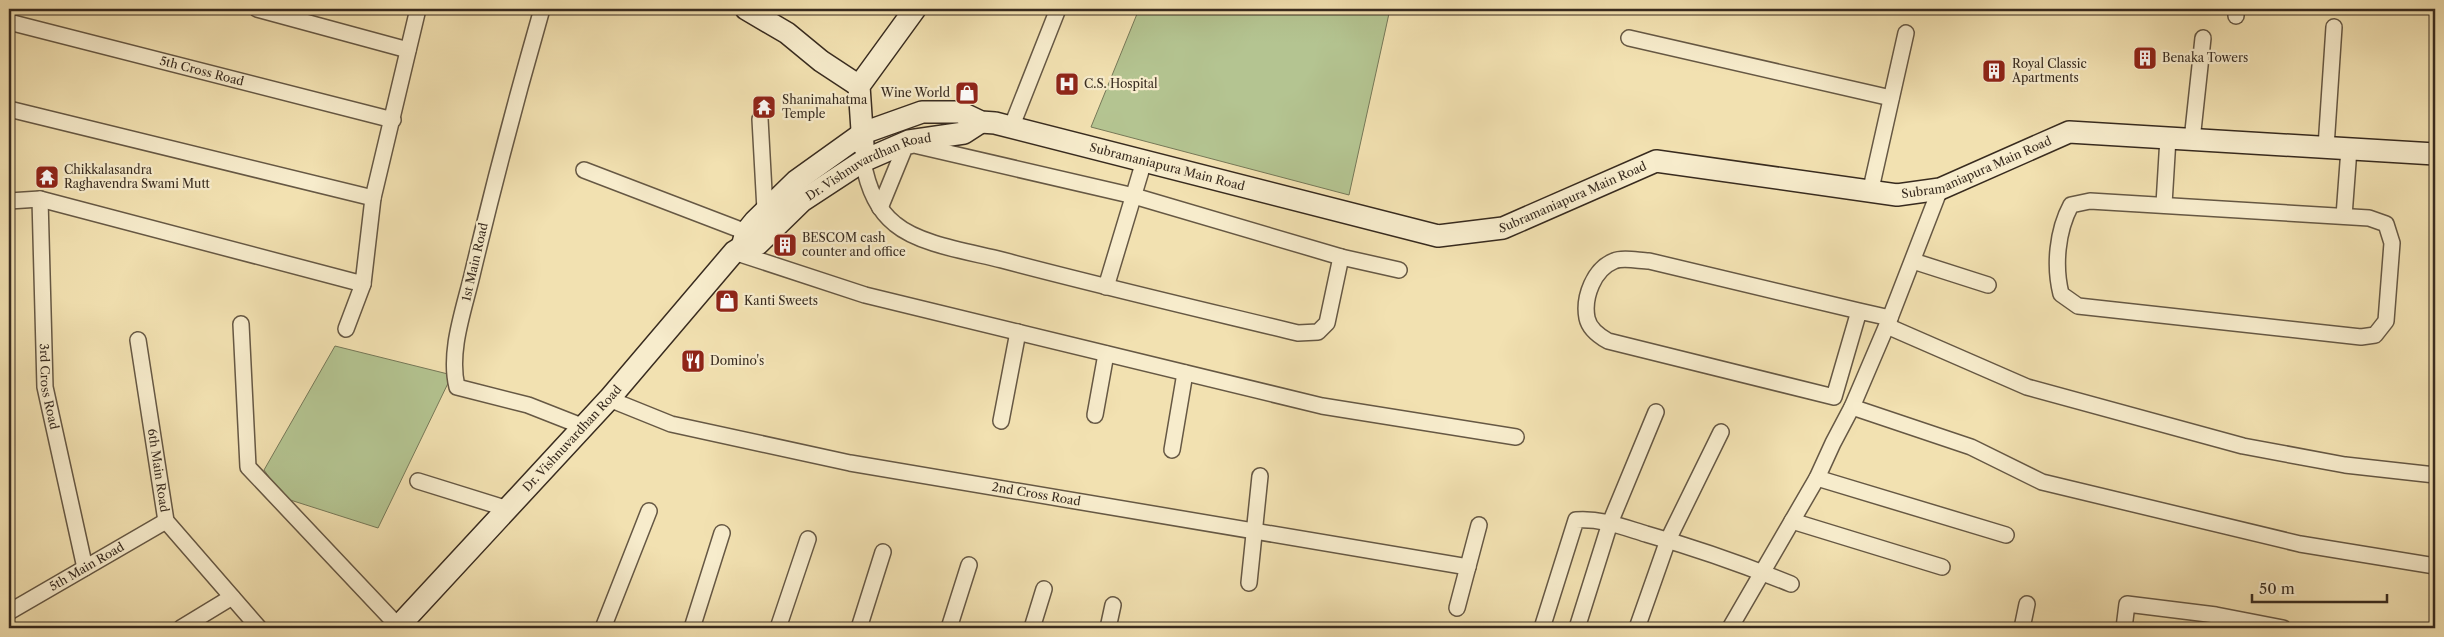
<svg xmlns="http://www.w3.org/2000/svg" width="2444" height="637" viewBox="0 0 2444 637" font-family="'Libre Caslon Text',serif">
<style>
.green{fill:#b4c491;stroke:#767858}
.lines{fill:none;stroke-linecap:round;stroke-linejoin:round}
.street-casing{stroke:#665844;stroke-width:18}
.secondary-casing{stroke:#382b1f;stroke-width:24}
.street{stroke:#f7eccc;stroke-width:15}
.secondary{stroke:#f7eccc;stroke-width:21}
.labels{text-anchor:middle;stroke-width:4.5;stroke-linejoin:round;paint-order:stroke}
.poi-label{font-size:12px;fill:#382b1f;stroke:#f7eccc;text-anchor:start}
.street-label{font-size:12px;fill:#382b1f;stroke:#f7eccc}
</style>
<rect width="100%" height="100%" fill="#f2e1b1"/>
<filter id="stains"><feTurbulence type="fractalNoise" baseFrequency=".004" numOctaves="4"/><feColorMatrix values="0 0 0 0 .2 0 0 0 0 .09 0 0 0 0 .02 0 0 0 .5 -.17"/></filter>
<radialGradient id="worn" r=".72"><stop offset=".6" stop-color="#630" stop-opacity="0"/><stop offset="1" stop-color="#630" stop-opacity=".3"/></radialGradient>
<path class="green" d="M 1139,9 L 1390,9 L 1349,195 L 1091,127 Z
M 335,346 L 452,375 L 378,528 L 284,498 L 264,470 Z"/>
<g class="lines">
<g class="street-casing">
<g id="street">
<path d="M 257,9 L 408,50"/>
<path d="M 542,9 C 517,96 494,183 473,271 C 465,307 448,350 457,387 L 528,405 L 584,427"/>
<path d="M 2236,16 L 2236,9"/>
<path id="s1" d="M 9,22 L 393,120"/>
<path d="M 1629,38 L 1891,98"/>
<path d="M 9,109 L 373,198"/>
<path d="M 760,119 L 765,210"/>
<path d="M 1011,128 L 1058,9"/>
<path d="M 2192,140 L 2203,38"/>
<path d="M 2326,147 L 2334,27"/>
<path d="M 863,161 C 867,184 876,209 895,224 C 920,245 971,252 1002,260 C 1100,286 1199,309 1298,333 L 1318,332 L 1327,323 L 1341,257 L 1399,270"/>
<path d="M 584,170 L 746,232"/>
<path d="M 1870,193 L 1906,33"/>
<path id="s2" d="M 40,199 L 45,387 L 85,568"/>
<path d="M 9,201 L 40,199 L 363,284 L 373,198 L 418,9"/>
<path d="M 2090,201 L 2369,218 L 2386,224 L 2392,243 L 2386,321 L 2375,335 L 2361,337 L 2078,306 L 2061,294 C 2054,266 2057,231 2071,205 Z"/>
<path d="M 2164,204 L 2168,138"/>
<path d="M 880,208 L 905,147 L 914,145 L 1134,196 L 1341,257"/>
<path d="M 2344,216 L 2349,149"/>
<path d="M 734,252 L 865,295 L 1322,406 L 1516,437"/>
<path d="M 1913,261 L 1988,285"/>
<path d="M 1106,287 L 1144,161"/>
<path d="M 1859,311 L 1834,397 L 1608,341 C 1599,336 1589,328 1587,318 C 1583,297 1594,269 1614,261 C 1623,257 1640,261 1649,261 L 1859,311 L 1890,318"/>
<path d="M 241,324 L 248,467 L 399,627"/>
<path d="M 1887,326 L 2027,387 L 2243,446 L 2345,465 L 2435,475"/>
<path d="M 346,329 L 363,284"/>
<path id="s3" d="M 138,340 L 166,521 L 259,628"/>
<path id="s4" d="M 609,399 L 671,424 L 850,463 L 1468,567"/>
<path d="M 1852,407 L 1971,447 L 2042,482 L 2300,544 L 2435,566"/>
<path d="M 1095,415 L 1106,354"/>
<path d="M 1001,421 L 1018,332"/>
<path d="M 1172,450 L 1185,373"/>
<path d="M 1817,478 L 2006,535"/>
<path d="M 418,481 L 508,509"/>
<path d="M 1792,521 L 1942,567"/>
<path d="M 1249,583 L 1260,476"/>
<path d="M 1457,608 L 1479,525"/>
<path id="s5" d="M 9,612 L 166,521"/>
<path d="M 181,628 L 232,597"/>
<path d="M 603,628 L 649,511"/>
<path d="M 692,628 L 722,533"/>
<path d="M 778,628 L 808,539"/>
<path d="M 859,628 L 883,552"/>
<path d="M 949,628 L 969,565"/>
<path d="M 1032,628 L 1044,589"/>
<path d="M 1108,628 L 1113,605"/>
<path d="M 1542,628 L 1576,520 C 1601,518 1623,527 1646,534 C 1696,548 1744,565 1791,584"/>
<path d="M 1577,628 L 1610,523 L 1656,412"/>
<path d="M 1637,628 L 1668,540 L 1721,432"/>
<path d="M 1730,628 L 1817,478 L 1833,443 L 1852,407 L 1890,318 L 1940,189"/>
<path d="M 2022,628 L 2027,604"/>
<path d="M 2124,628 L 2127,604 L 2216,615 L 2283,628"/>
</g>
</g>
<g class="secondary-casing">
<g id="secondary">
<path d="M 746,9 L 787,33 L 821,61 L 859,86"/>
<path d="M 863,145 L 859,86 L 915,9"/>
<path id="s6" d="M 742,247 L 746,232 L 755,221 L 796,181 L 863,133 L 922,112 L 960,112 L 981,122 L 995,123 L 1438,236 L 1503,228 L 1656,161 L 1897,195 L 1940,189 L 2069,132 L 2435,154"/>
<path id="s7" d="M 397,628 L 609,399 L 734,252 L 742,247 L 758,244 L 802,201 L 863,161 L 909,141 L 964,133 L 981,122"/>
</g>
</g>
<use href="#street" class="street"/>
<use href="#secondary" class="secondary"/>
</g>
<defs>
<g id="building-square" transform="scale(1.25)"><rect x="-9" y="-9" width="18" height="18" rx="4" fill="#8f2418" stroke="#f7eccc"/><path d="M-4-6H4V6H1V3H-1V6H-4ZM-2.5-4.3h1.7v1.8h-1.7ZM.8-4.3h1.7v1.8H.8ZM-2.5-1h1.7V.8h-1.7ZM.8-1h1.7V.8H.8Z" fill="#fff"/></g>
<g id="hospital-square" transform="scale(1.25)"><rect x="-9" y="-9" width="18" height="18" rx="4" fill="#8f2418" stroke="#f7eccc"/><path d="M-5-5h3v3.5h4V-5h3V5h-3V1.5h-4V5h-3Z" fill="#fff"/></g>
<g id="shop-square" transform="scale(1.25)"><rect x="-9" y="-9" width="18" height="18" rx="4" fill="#8f2418" stroke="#f7eccc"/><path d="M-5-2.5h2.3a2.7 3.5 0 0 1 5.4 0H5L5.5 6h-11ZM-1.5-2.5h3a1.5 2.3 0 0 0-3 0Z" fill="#fff"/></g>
<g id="temple-square" transform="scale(1.25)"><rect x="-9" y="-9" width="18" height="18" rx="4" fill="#8f2418" stroke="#f7eccc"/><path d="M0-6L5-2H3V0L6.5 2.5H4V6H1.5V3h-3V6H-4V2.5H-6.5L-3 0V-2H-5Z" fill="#fff"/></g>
<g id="restaurant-square" transform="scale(1.25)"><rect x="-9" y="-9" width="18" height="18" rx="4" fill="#8f2418" stroke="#f7eccc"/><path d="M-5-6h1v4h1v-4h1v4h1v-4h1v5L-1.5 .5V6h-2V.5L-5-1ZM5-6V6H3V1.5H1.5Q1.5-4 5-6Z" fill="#fff"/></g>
</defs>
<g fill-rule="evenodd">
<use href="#building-square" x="2145" y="58"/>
<use href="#building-square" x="1994" y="71"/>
<use href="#hospital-square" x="1067" y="84"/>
<use href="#shop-square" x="967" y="93"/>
<use href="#temple-square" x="764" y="107"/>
<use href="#temple-square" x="47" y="177"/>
<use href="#building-square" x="785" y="245"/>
<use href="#shop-square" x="727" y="301"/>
<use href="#restaurant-square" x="693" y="361"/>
</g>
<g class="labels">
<g class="poi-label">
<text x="2162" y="62">Benaka Towers</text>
<text x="2012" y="68">Royal Classic<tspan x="2012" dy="14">Apartments</tspan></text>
<text x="1084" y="88">C.S. Hospital</text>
<text x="950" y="97" text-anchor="end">Wine World</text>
<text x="782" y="104">Shanimahatma<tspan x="782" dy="14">Temple</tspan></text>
<text x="64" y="174">Chikkalasandra<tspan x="64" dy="14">Raghavendra Swami Mutt</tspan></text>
<text x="802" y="242">BESCOM cash<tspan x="802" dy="14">counter and office</tspan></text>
<text x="744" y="305">Kanti Sweets</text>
<text x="710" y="365">Domino's</text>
</g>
<g class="street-label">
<text dy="4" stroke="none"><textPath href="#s1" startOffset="199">5th Cross Road</textPath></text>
<text dy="4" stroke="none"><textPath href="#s6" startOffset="485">Subramaniapura Main Road</textPath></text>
<text dy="4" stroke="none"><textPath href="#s6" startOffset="1325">Subramaniapura Main Road</textPath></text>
<text dy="4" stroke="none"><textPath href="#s7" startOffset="668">Dr. Vishnuvardhan Road</textPath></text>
<text dy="4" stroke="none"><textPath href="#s6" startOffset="906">Subramaniapura Main Road</textPath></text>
<text transform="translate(475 262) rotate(-77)" y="4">1st Main Road</text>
<text dy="4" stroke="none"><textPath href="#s2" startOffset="188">3rd Cross Road</textPath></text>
<text dy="4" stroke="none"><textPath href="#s7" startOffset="258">Dr. Vishnuvardhan Road</textPath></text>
<text dy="4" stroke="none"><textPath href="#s3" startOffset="132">6th Main Road</textPath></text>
<text dy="4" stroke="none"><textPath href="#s4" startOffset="439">2nd Cross Road</textPath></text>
<text dy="4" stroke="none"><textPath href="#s5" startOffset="90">5th Main Road</textPath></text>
</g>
</g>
<rect width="2444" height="637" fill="none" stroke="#f2e1b1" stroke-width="30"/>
<rect x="10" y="10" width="2424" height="617" fill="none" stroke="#382b1f" stroke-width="2.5"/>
<rect x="15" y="15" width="2414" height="607" fill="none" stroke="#382b1f"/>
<path d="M2252 594v8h135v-8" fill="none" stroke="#382b1f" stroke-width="2.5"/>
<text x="2259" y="594" font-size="15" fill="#382b1f" stroke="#f7eccc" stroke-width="4" paint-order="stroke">50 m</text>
<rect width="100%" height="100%" filter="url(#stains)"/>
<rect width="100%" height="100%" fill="url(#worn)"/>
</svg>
